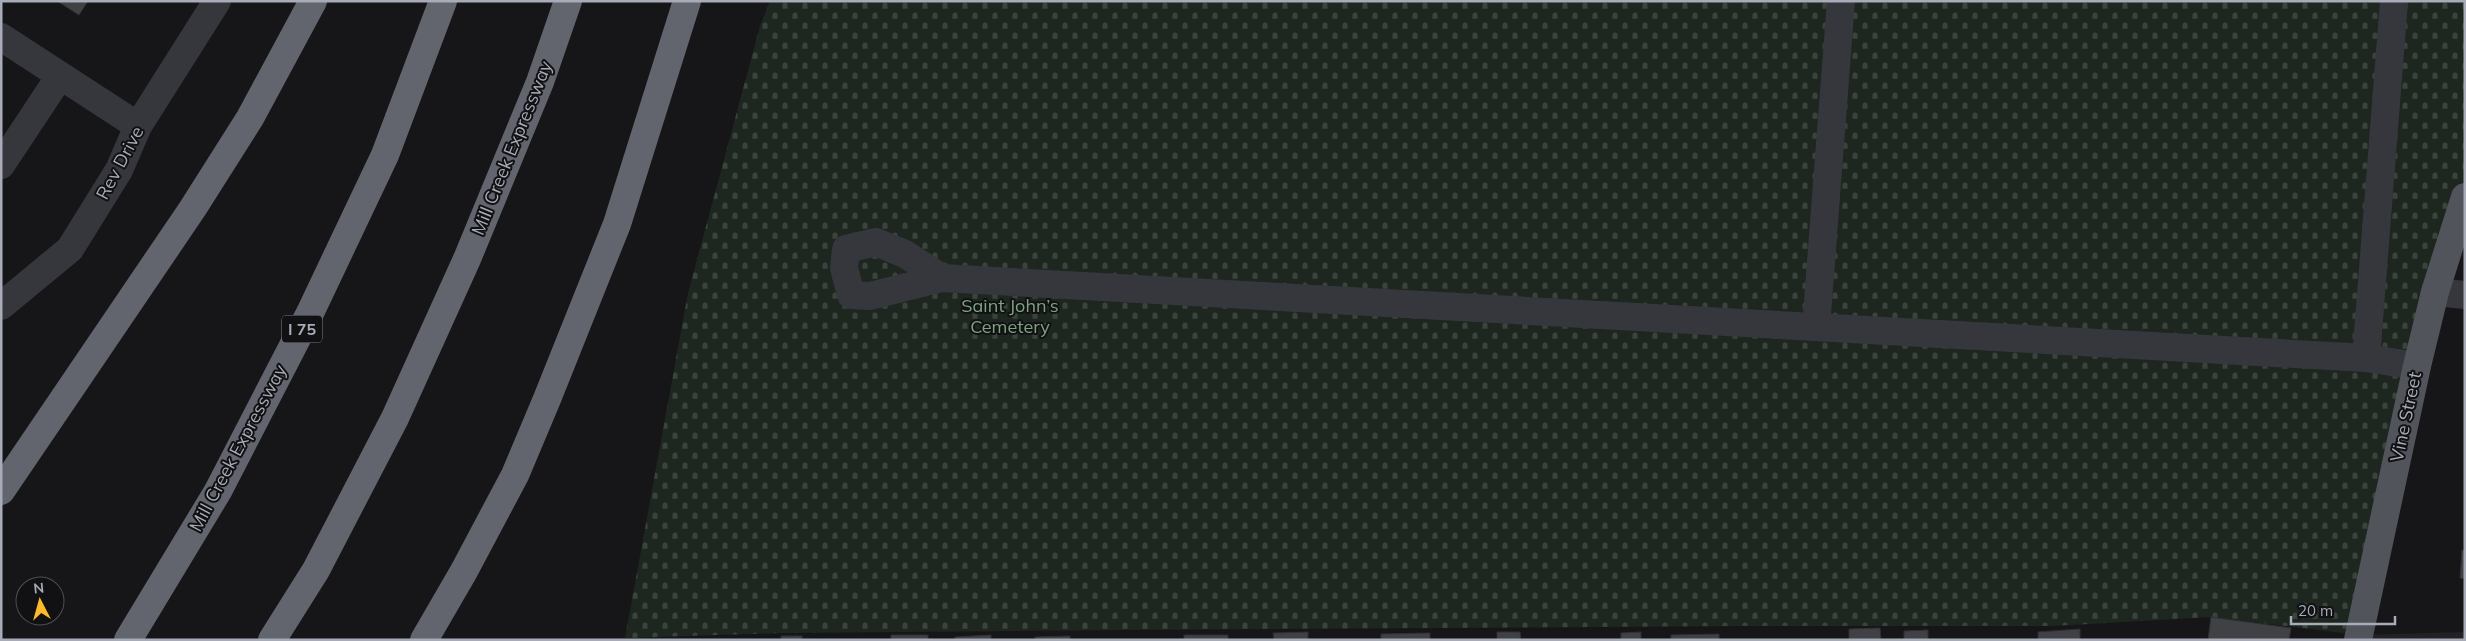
<svg xmlns="http://www.w3.org/2000/svg" width="2466" height="641" viewBox="0 0 2466 641" font-family="Mulish,sans-serif">
<style>
.built{fill:#222225}
.cemetery{fill:url(#cemetery-stones)}
.building{fill:#404145;stroke:#303034}
.lines{fill:none;stroke-linecap:round;stroke-linejoin:round}
.minor{stroke:#36373d;stroke-width:28}
.major{stroke:#52545c;stroke-width:28}
.highway{stroke:#62656e;stroke-width:28}
.labels{text-anchor:middle;stroke-width:4;stroke-linejoin:round;paint-order:stroke}
.shield{fill:#111113;stroke:#7a7e86;stroke-width:1}
.shield-label{font-size:16px;font-weight:bold;fill:#a7acb8}
.street-label{font-size:18px;fill:#a7acb8;stroke:#111113}
.park-label{font-size:18px;fill:#7da480;stroke:#111113}
</style>
<defs>
<pattern id="cemetery-stones" width="16" height="16" patternUnits="userSpaceOnUse" patternTransform="scale(1.25)"><rect width="16" height="16" fill="#1d261f"/><path d="M2 7V4a2 2 0 0 1 4 0v3zM10 15v-3a2 2 0 0 1 4 0v3z" fill="#3b433d"/></pattern>
</defs>
<rect width="100%" height="100%" fill="#161618"/>
<path class="built" d="M 2465,632 L 2465,640 L 2358,640 L 2359,635 Z"/>
<path class="cemetery" d="M 770,1 L 2465,1 L 2465,197 L 2359,635 L 2211,617 L 2054,626 L 1740,626 L 1122,630 L 782,633 L 625,638 L 688,293 L 760,26 Z"/>
<path class="building" d="M 57,1 L 88,1 L 79,15 Z
M 2462,550 L 2465,551 L 2465,579 L 2460,578 Z
M 2211,617 L 2291,628 L 2289,640 L 2208,640 Z
M 1880,628 L 1881,640 L 1849,640 L 1849,629 Z
M 2080,629 L 2080,640 L 2038,640 L 2038,632 Z
M 1928,630 L 1928,640 L 1904,640 L 1904,631 Z
M 1308,632 L 1308,640 L 1274,640 L 1273,633 Z
M 1497,632 L 1520,632 L 1521,640 L 1497,640 Z
M 1641,632 L 1641,640 L 1621,640 L 1621,633 Z
M 1430,633 L 1430,640 L 1381,640 L 1381,634 Z
M 1719,634 L 1719,640 L 1671,640 L 1671,635 Z
M 891,635 L 928,635 L 928,640 L 891,640 Z
M 991,635 L 991,640 L 955,640 L 955,637 Z
M 1184,635 L 1228,635 L 1228,640 L 1184,640 Z
M 781,636 L 802,636 L 802,640 L 781,640 Z
M 1070,636 L 1070,640 L 1035,640 L 1035,637 Z"/>
<g class="lines">
<path class="minor" d="M 1,37 L 138,126
M 1,165 L 60,76
M 942,278 L 870,296 L 851,295 L 844,268 L 846,249 L 876,242 L 905,254 L 942,278 L 2366,358 L 2417,366
M 2435,292 L 2465,295
M 1,306 L 70,249 L 119,170 L 138,126 L 217,1
M 1816,327 L 1841,1
M 2366,358 L 2394,1"/>
<path class="major" d="M 2358,640 L 2417,366 L 2435,292 L 2465,197"/>
<path class="highway" d="M 1,491 L 193,208 L 250,118 L 313,1
M 128,640 L 218,491 L 310,313 L 385,155 L 443,1
M 272,640 L 316,570 L 395,418 L 467,259 L 540,82 L 568,1
M 424,640 L 464,571 L 515,475 L 547,399 L 617,224 L 687,1"/>
</g>
<g class="labels">
<rect class="shield" x="282" y="315.5" width="40" height="27" rx="4"/>
<g class="shield-label">
<text x="302" y="335">I 75</text>
</g>
<g class="street-label">
<text transform="translate(512 148) rotate(-68)" y="6">Mill Creek Expressway</text>
<text transform="translate(120 163) rotate(-62)" y="6">Rev Drive</text>
<text transform="translate(2406 417) rotate(-78)" y="6">Vine Street</text>
<text transform="translate(238 448) rotate(-62)" y="6">Mill Creek Expressway</text>
</g>
<g class="park-label">
<text x="1010" y="312">Saint John’s<tspan x="1010" dy="21">Cemetery</tspan></text>
</g>
</g>
<rect width="2466" height="641" fill="none" stroke="#a7acb8" stroke-width="5"/>
<g transform="translate(40 601) rotate(354)"><circle r="24" fill="#111113" stroke="#4d4f55"/>
<path d="M0-4L9 19L0 12L-9 19Z" fill="#fbb92b"/>
<text y="-8" font-size="14" font-weight="bold" text-anchor="middle" fill="#a7acb8">N</text>
</g>
<path d="M2291 616v8h104v-8" fill="none" stroke="#a7acb8" stroke-width="2.5"/>
<text x="2298" y="616" font-size="15" fill="#a7acb8" stroke="#111113" stroke-width="4" paint-order="stroke">20 m</text>
</svg>
